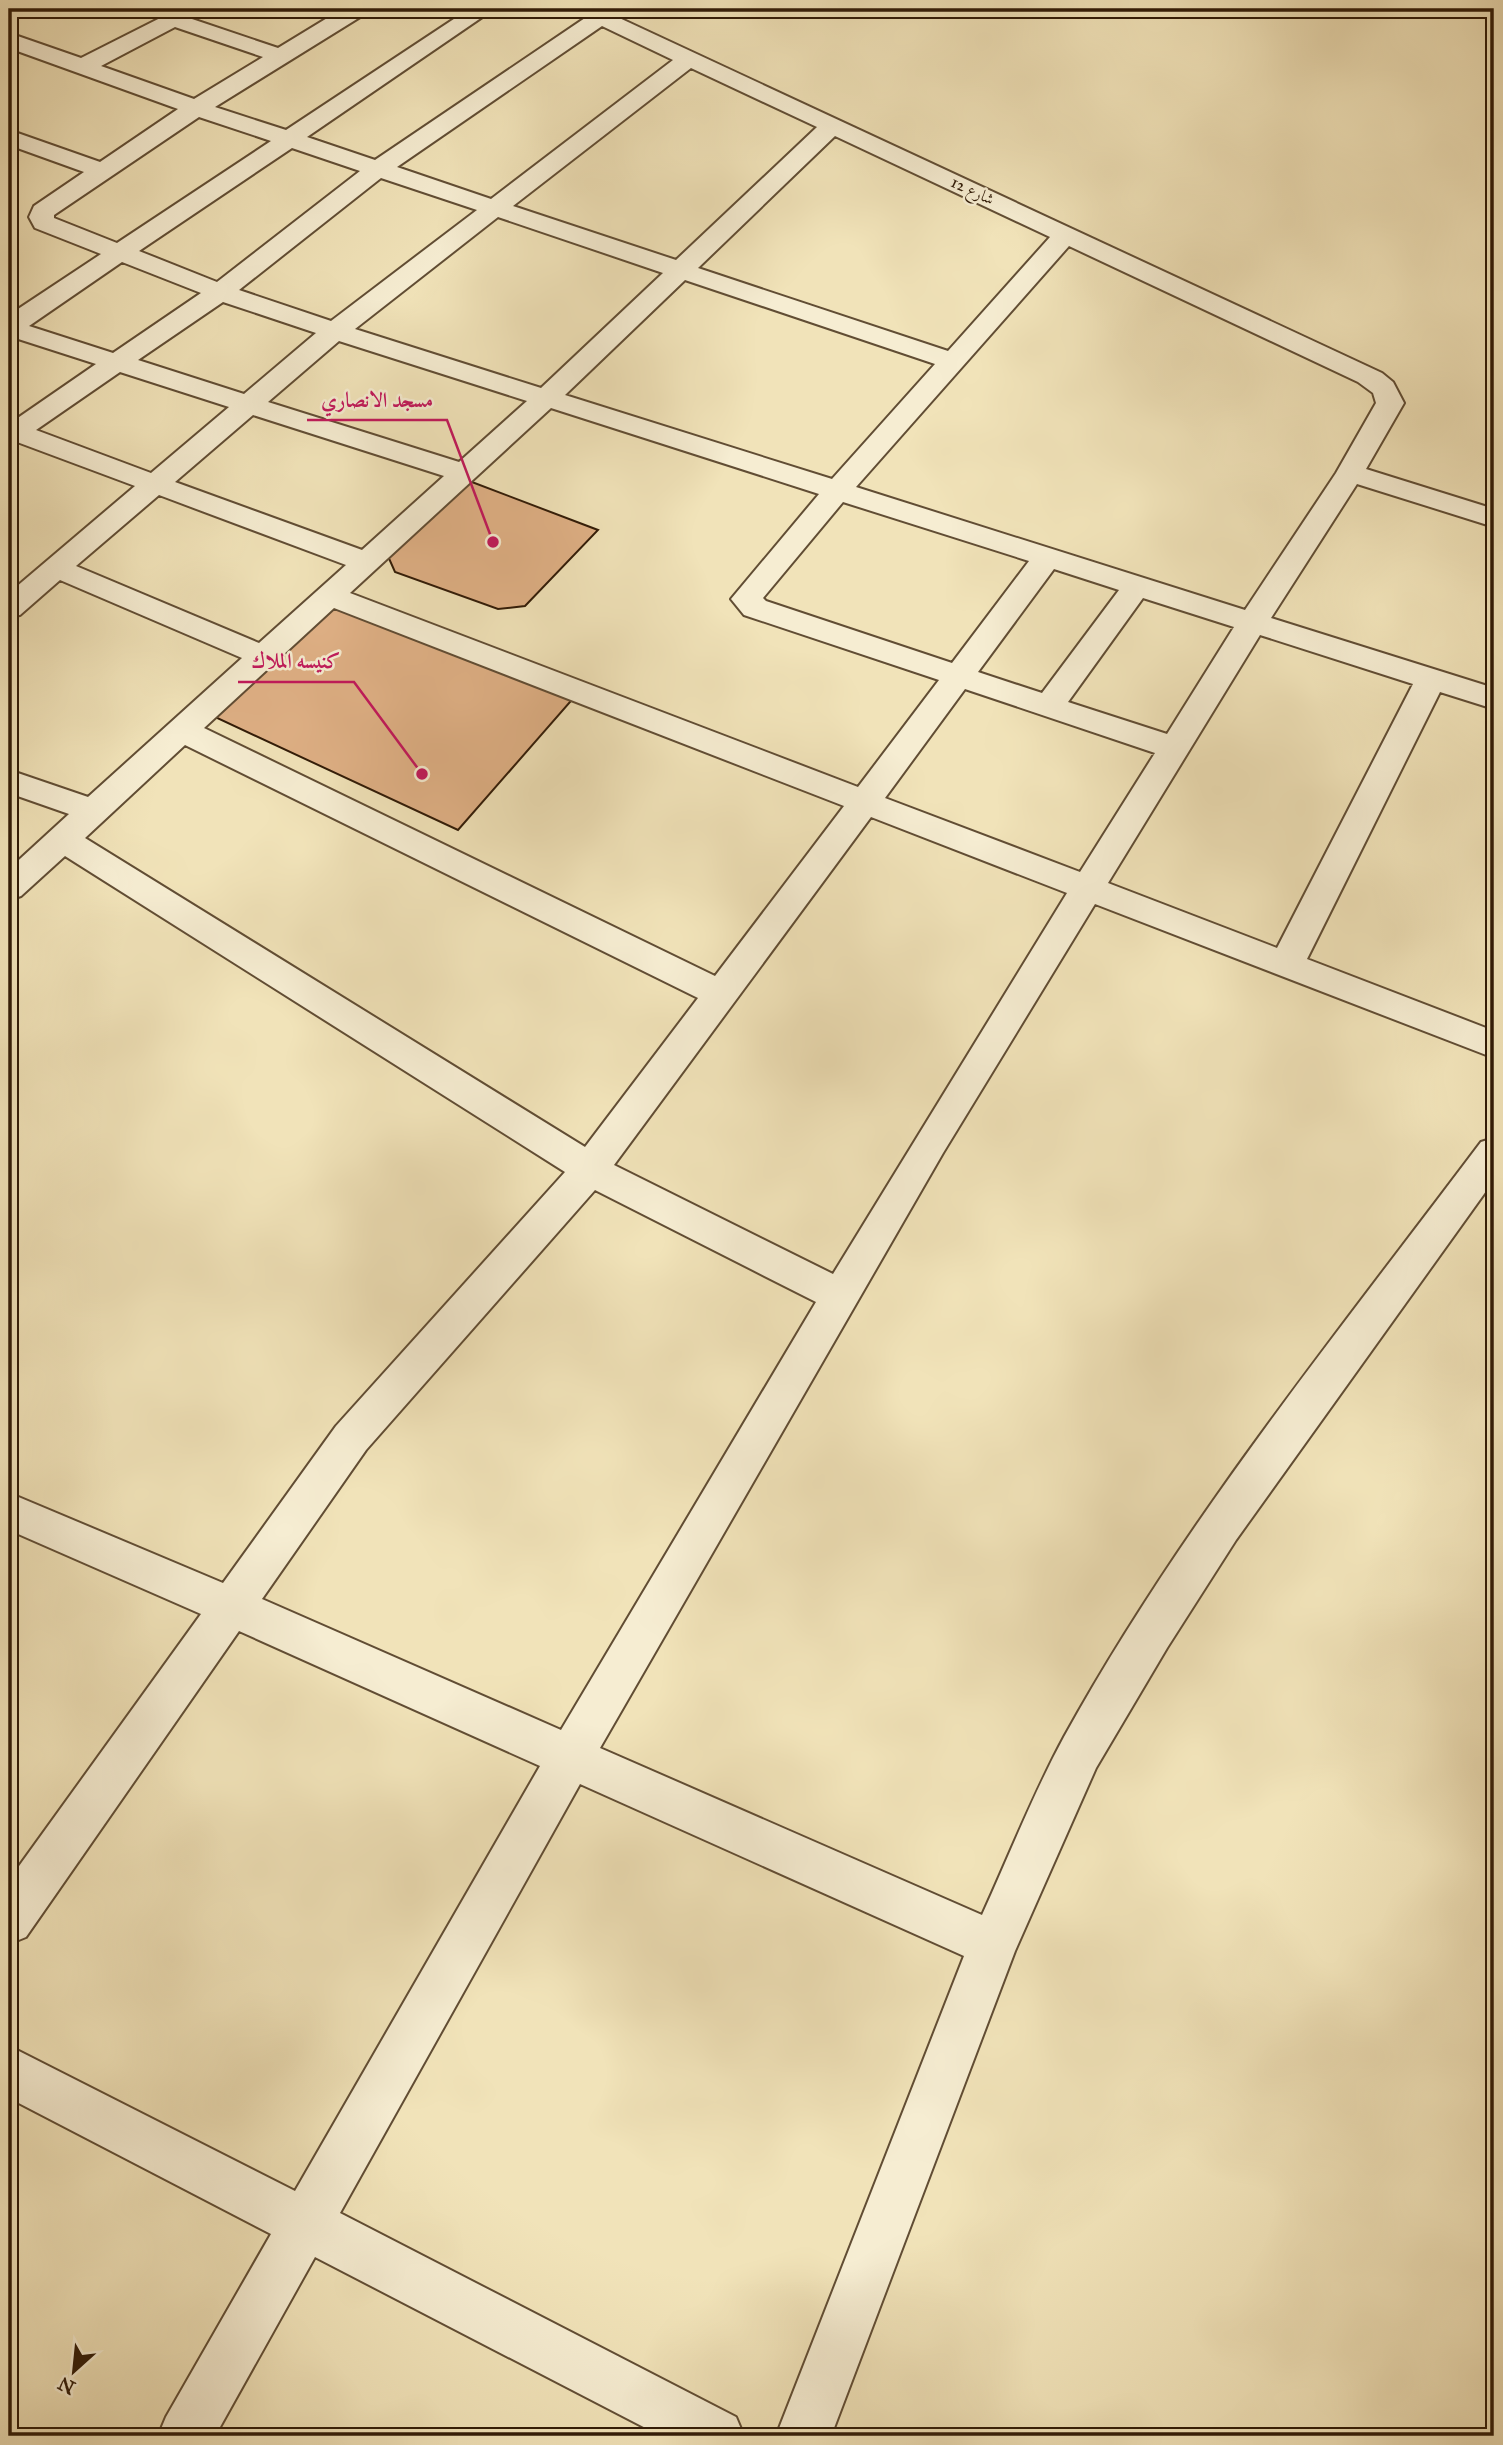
<svg xmlns="http://www.w3.org/2000/svg" width="1503" height="2445" viewBox="0 0 1503 2445" font-family="'IM FELL Great Primer',Amiri,serif">
<style>
.building{fill:#dfb085;stroke:#311b07;stroke-width:2}
.lines{fill:none;stroke-linecap:round;stroke-linejoin:round}
.minor-casing{stroke:#614d34;stroke-width:4}
.minor{fill:#f6edd2;fill-rule:evenodd}
.labels{text-anchor:middle;stroke-width:5;stroke-linejoin:round;paint-order:stroke}
.far-street-label{font-size:16px;fill:#311b07;stroke:#f6edd2}
.leader{fill:none;stroke:#c2185b;stroke-width:2.5}
.callout-dot{fill:#c2185b;stroke:#f6edd2;stroke-width:2.5}
.callout-label{font-size:21px;text-anchor:middle;font-weight:bold;fill:#c2185b;stroke:#f6edd2;stroke-width:5;stroke-linejoin:round;paint-order:stroke}
</style>
<rect width="100%" height="100%" fill="#f1e3b9"/>
<filter id="stains"><feTurbulence type="fractalNoise" baseFrequency=".00286" numOctaves="4"/><feColorMatrix values="0 0 0 0 .2 0 0 0 0 .09 0 0 0 0 .02 0 0 0 .5 -.17"/></filter>
<radialGradient id="worn" r=".72"><stop offset=".6" stop-color="#630" stop-opacity="0"/><stop offset="1" stop-color="#630" stop-opacity=".3"/></radialGradient>
<path class="building" d="M 464,479 L 598,530 L 525,606 L 498,609 L 395,572 L 387,554 Z
M 330,605 L 577,694 L 458,830 L 215,717 Z"/>
<g class="lines">
<g class="minor-casing">
<path id="minor" d="M 178,9 L 205,9 L 192,19 L 278,48 L 342,9 L 368,9 L 365,14 L 215,107 L 286,130 L 469,9 L 494,9 L 307,137 L 375,160 L 585,18 L 572,9 L 600,9 L 1382,373 L 1393,382 L 1404,403 L 1366,469 L 1494,509 L 1494,527 L 1357,484 L 1271,618 L 1494,688 L 1494,709 L 1440,692 L 1307,959 L 1494,1031 L 1494,1058 L 1095,904 L 943,1153 L 600,1748 L 982,1915 C 1009,1856 1033,1794 1064,1737 C 1181,1525 1336,1335 1481,1142 L 1494,1138 L 1494,1180 L 1236,1540 L 1167,1648 L 1096,1768 L 1015,1951 L 831,2436 L 776,2436 L 964,1956 L 580,1784 L 340,2213 L 736,2417 L 744,2436 L 661,2436 L 315,2257 L 215,2436 L 158,2436 L 166,2417 L 271,2234 L 9,2098 L 9,2046 L 295,2191 L 540,1766 L 239,1631 L 26,1937 L 9,1944 L 9,1880 L 201,1614 L 9,1530 L 9,1493 L 223,1583 L 336,1426 L 565,1172 L 65,856 L 21,896 L 9,900 L 9,869 L 69,814 L 9,793 L 9,770 L 88,797 L 242,658 L 60,580 L 20,615 L 9,617 L 9,593 L 135,486 L 17,442 L 9,444 L 9,424 L 96,364 L 9,336 L 9,315 L 101,254 L 35,228 L 29,217 L 34,206 L 84,172 L 9,145 L 9,130 L 100,162 L 178,109 L 9,48 L 9,33 L 81,58 ZM 602,26 L 673,60 L 491,199 L 397,167 ZM 175,27 L 263,57 L 194,99 L 101,66 ZM 691,68 L 817,127 L 676,260 L 513,206 ZM 199,117 L 271,141 L 117,243 L 54,218 L 54,215 ZM 835,136 L 1050,237 L 948,351 L 698,268 ZM 292,148 L 360,171 L 217,282 L 139,251 ZM 381,178 L 477,210 L 331,321 L 239,290 ZM 498,217 L 663,273 L 541,388 L 355,329 ZM 1069,246 L 1358,382 L 1373,393 L 1376,403 L 1336,473 L 1245,610 L 856,487 ZM 122,262 L 201,293 L 113,353 L 29,326 ZM 685,280 L 935,364 L 832,479 L 565,395 ZM 223,302 L 316,333 L 244,394 L 138,360 ZM 339,341 L 527,401 L 459,462 L 268,402 ZM 120,372 L 229,407 L 151,473 L 36,430 ZM 551,408 L 819,494 L 731,599 L 744,615 L 939,680 L 858,787 L 350,593 ZM 253,415 L 444,476 L 362,550 L 175,482 ZM 159,495 L 346,565 L 259,643 L 76,566 ZM 843,502 L 1029,561 L 952,663 L 766,601 L 763,598 ZM 1054,569 L 1119,590 L 1042,693 L 978,672 ZM 1143,598 L 1234,627 L 1167,734 L 1068,702 ZM 334,608 L 844,806 L 715,976 L 204,728 ZM 1260,635 L 1413,684 L 1277,948 L 1108,883 ZM 965,689 L 1155,753 L 1080,872 L 885,798 ZM 185,745 L 698,998 L 585,1147 L 85,838 ZM 871,817 L 1067,893 L 833,1274 L 614,1165 ZM 595,1190 L 816,1302 L 561,1730 L 262,1599 L 366,1450 Z"/>
</g>
<use href="#minor" class="minor"/>
</g>
<g class="labels">
<g class="far-street-label">
<text transform="translate(973 190) rotate(25)" y="6">شارع 12</text>
</g>
</g>
<path class="leader" d="M493 542L447 420H307M422 774L354 682H238"/>
<g class="callout-dot">
<circle cx="493" cy="542" r="7"/>
<circle cx="422" cy="774" r="7"/>
</g>
<g class="callout-label">
<text x="377" y="407">مسجد الانصاري</text>
<text x="296" y="668">كنيسه الملاك</text>
</g>
<rect width="1503" height="2445" fill="none" stroke="#f1e3b9" stroke-width="35"/>
<rect x="10" y="10" width="1482" height="2424" fill="none" stroke="#311b07" stroke-width="3.5"/>
<rect x="18" y="18" width="1468" height="2410" fill="none" stroke="#311b07" stroke-width="2"/>
<g transform="translate(74 2371) rotate(207)" stroke="#f6edd2" stroke-width="5" paint-order="stroke">
<path d="M0-5L12 26L0 18L-12 26Z" fill="#311b07"/>
<text y="-10" font-size="19" font-weight="bold" text-anchor="middle" fill="#311b07">N</text>
</g>
<rect width="100%" height="100%" filter="url(#stains)"/>
<rect width="100%" height="100%" fill="url(#worn)"/>
</svg>
